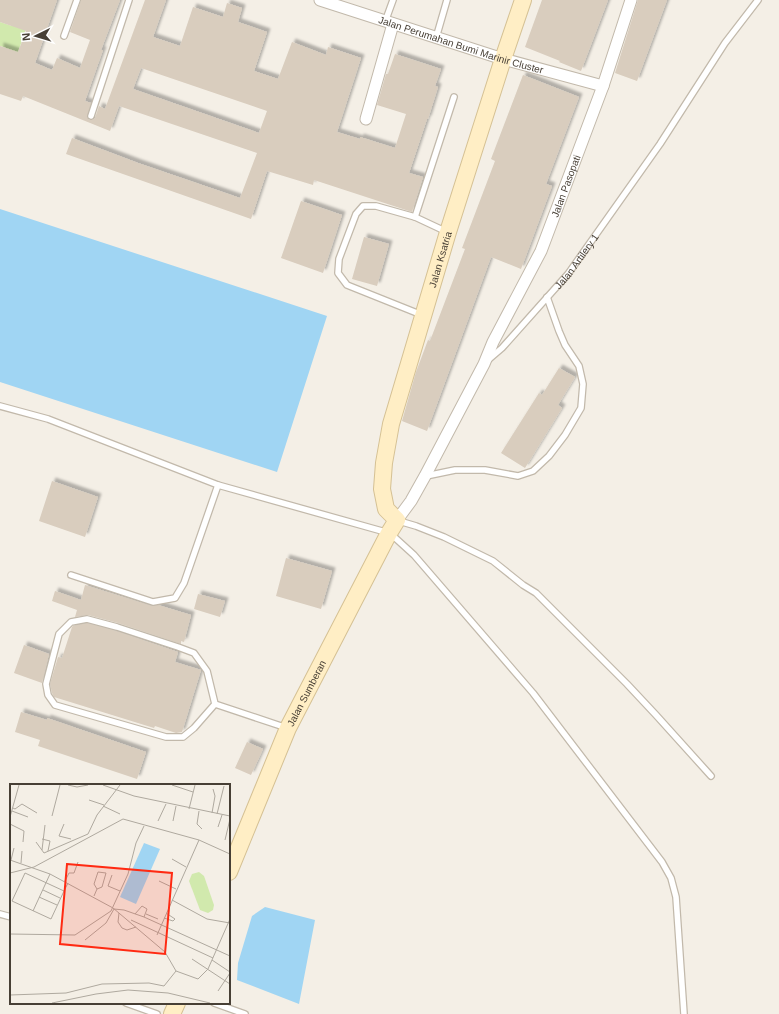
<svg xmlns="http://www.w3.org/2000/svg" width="779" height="1014" viewBox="0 0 779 1014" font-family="Helvetica,sans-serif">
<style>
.green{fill:#d1e9ad}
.water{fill:#a0d5f3}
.building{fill:#d9cdbe;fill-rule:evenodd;filter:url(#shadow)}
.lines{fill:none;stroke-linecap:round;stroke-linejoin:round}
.lane-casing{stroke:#c2b9ab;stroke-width:8}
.street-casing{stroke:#c2b9ab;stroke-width:13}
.secondary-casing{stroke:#d5c194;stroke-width:18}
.lane{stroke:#fff;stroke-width:5.5}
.street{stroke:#fff;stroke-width:11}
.secondary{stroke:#ffeec5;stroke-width:16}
.labels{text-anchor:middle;stroke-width:3;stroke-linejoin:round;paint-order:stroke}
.street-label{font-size:10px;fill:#473f35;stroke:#fff}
.inset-road{fill:none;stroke:#afa99f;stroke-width:1}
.view{fill:#ff2a12;fill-opacity:0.15;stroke:#ff2a12;stroke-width:2}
.inset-edge{fill:none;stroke:#473f35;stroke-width:2}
</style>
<defs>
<filter id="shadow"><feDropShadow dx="3.5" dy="-3.5" stdDeviation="1" flood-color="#0004"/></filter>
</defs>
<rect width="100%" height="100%" fill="#f4efe6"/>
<path class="green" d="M 17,12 L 30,17 L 9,79 L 6,48 L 0,46 L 0,22 L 12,26 Z"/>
<path class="water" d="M 0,209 L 327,316 L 277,472 L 0,382 Z
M 265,907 L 315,920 L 299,1004 L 237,980 L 238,963 L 252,916 Z"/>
<path class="building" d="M 0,0 L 57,0 L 35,63 L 52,70 L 57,58 L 80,68 L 90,40 L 70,32 L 81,0 L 120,0 L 101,50 L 103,50 L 85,101 L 91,103 L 87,116 L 88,119 L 90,120 L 94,119 L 95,118 L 99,106 L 105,109 L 145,0 L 166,0 L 153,37 L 180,46 L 193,7 L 223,17 L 227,3 L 242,8 L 238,22 L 267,32 L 254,71 L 278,79 L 292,42 L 326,55 L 328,47 L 361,58 L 337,132 L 360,139 L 360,137 L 395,148 L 406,114 L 377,105 L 386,74 L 388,74 L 395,54 L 441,69 L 435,86 L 438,87 L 428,119 L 427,119 L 409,173 L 423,177 L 412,212 L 314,180 L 313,185 L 267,171 L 251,219 L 66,154 L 72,138 L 138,163 L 240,198 L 257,153 L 119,106 L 110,131 L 23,96 L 21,101 L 0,94 L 0,46 L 18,52 L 26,31 L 0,22 ZM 141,68 L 267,111 L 259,133 L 133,89 Z
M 542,0 L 608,0 L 581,71 L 559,62 L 560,61 L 525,47 Z
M 638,0 L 667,0 L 637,81 L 615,73 Z
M 523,75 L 579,97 L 546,184 L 552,186 L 521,269 L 491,257 L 427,431 L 402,421 L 416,372 L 428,340 L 430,341 L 465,249 L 462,248 L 495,161 L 491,159 Z
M 301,201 L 342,215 L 323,273 L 281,258 Z
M 364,237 L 389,244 L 377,286 L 352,279 Z
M 559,368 L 575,377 L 558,405 L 562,408 L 525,468 L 501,453 L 539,393 L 542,395 Z
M 52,481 L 98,497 L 85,537 L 39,521 Z
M 286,558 L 332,571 L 321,609 L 276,596 Z
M 85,585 L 152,606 L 158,605 L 191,615 L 184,642 L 181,641 L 181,644 L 118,623 L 88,615 L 75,617 L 77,610 L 52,601 L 55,591 L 81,600 Z
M 198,594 L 225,601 L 220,617 L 194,609 Z
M 87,623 L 116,631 L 178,652 L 175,662 L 201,670 L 182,732 L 176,733 L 155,726 L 154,728 L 54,697 L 52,693 L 50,684 L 58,657 L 62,658 L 72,627 L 73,626 Z
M 24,645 L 49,654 L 42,683 L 14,673 Z
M 21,712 L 47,720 L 47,718 L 146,752 L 137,779 L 38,746 L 40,740 L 15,732 Z
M 247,742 L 263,749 L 251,775 L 235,768 Z"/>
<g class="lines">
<g class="lane-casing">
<g id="lane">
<path d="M 385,22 L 393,0"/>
<path d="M 64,36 L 77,0"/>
<path d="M 436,38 L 447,0"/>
<path d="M 91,116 L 129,0"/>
<path d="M 415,217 L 454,97"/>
<path d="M 422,315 L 347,285 L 338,273 L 339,259 L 356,214 L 363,206 L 376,206 L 415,217 L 447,232"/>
<path id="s1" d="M 488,360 L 502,348 L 568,274 L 660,144 L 725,43 L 758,0"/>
<path d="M 0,406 L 48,419 L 218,485 L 389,533 L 392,535 L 414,555 L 533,693 L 662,862 L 671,878 L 676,897 L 684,1014"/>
<path d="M 426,476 L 455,470 L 485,470 L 518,476 L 533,471 L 549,456 L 565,435 L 581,408 L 583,384 L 579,366 L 565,345 L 559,331 L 547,297"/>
<path d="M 399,521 L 416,526 L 444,537 L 493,561 L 523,585 L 536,593 L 627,684 L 656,715 L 711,776"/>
<path d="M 71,575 L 153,602 L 175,598 L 184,583 L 218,485"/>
<path d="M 215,704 L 207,671 L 194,653 L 178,647 L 117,627 L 87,619 L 71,622 L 59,634 L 46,684 L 48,695 L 55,705 L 166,737 L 183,737 L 194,728 L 215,704 L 287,728"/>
<path d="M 0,914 L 11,917"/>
<path d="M 126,1003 L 157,1014"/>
<path d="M 214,1003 L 245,1014"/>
</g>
</g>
<g class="street-casing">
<g id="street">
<path id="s2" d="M 320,0 L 503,59 L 603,86"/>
<path d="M 366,119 L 393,24"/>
<path id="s3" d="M 397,520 L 411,501 L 425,476 L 484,364 L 493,342 L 541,251 L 603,86 L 631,0"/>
</g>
</g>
<g class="secondary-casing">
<g id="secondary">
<path id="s4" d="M 229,872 L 288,728 L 389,533 L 397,520 L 386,509 L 382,489 L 384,463 L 391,424 L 448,232 L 503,59 L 523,0"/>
<path d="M 172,1014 L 177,1003"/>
</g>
</g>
<use href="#lane" class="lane"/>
<use href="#street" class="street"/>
<use href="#secondary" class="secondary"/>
</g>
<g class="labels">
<g class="street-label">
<text dy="4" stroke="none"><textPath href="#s2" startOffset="148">Jalan Perumahan Bumi Marinir Cluster</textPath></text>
<text dy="4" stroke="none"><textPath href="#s3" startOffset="375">Jalan Pasopati</textPath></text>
<text dy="4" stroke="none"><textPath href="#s4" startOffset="664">Jalan Ksatria</textPath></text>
<text dy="4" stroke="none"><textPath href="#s1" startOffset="133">Jalan Artilery 1</textPath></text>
<text dy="4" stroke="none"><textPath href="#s4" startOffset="195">Jalan Sumberan</textPath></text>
</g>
</g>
<g transform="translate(10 784)">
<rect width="220" height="220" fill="#f4efe6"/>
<path d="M 189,88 L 194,92 L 204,121 L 203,126 L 198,129 L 190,126 L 179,97 L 182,90 Z" fill="#d1e9ad"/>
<path d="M 134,59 L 150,65 L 126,120 L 110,113 Z" fill="#a0d5f3"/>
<path class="inset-road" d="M 58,1 L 67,3 L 78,1M 93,1 L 124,12 L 220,32M 162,1 L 183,8M 79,16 L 94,21M 93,22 L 110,30M 3,24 L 5,25 L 12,20 L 27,29M 179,25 L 185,1M 2,27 L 18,33M 189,27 L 187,40 L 192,45M 202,29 L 205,12 L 203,5M 207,30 L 214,2M 42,32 L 50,1M 0,33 L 9,1M 148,37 L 156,20M 163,37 L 166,22M 0,40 L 14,47 L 13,58M 54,40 L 49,52 L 61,55M 208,43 L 212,31M 32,55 L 40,57 L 38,67M 215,56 L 220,35M 26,58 L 34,69 L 78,50 L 87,31 L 110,1M 32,66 L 35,41M 162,75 L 176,83M 0,76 L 40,90 L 103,124 L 155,168 L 166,187M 1,76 L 4,64M 11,79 L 12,67M 0,89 L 24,83 L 113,35 L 189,56M 102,91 L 98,102 L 110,107M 55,97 L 59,89 L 64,89 L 68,78M 149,97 L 166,105M 33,106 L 50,114M 54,107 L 15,89 L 2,117 L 41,135 L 54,107 L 58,99M 84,112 L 87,105 L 84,100 L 88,88 L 96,89 L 92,103 L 87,105M 29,113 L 47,121M 162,116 L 197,135 L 220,139M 104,125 L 114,126 L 134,133 L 220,172M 23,127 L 40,90M 109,129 L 108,138 L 112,144 L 117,146 L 126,143M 125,130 L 132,122 L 137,125 L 134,133M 136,130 L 148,135M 154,134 L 163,137 L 165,135 L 156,129M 121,136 L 203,174M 0,150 L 65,151 L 101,127 L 118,90 L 126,59 L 134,42M 147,151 L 189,56 L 220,70M 75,156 L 96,139 L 104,125M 182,175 L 220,200M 202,176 L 220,188M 208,207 L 220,189M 0,211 L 56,209 L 92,200 L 139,199 L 154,202 L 166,187 L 188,195 L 198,185 L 220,135M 42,219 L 86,210 L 118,206 L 158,209 L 200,219"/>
<path class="view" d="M 57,80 L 162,89 L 155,170 L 50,160 Z"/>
<rect width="220" height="220" class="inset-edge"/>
</g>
<g transform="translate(36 36) rotate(265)" stroke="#ffffff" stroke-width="3" paint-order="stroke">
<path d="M0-3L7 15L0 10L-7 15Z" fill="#473f35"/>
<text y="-6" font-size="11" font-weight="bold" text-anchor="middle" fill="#473f35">N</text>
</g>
</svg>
